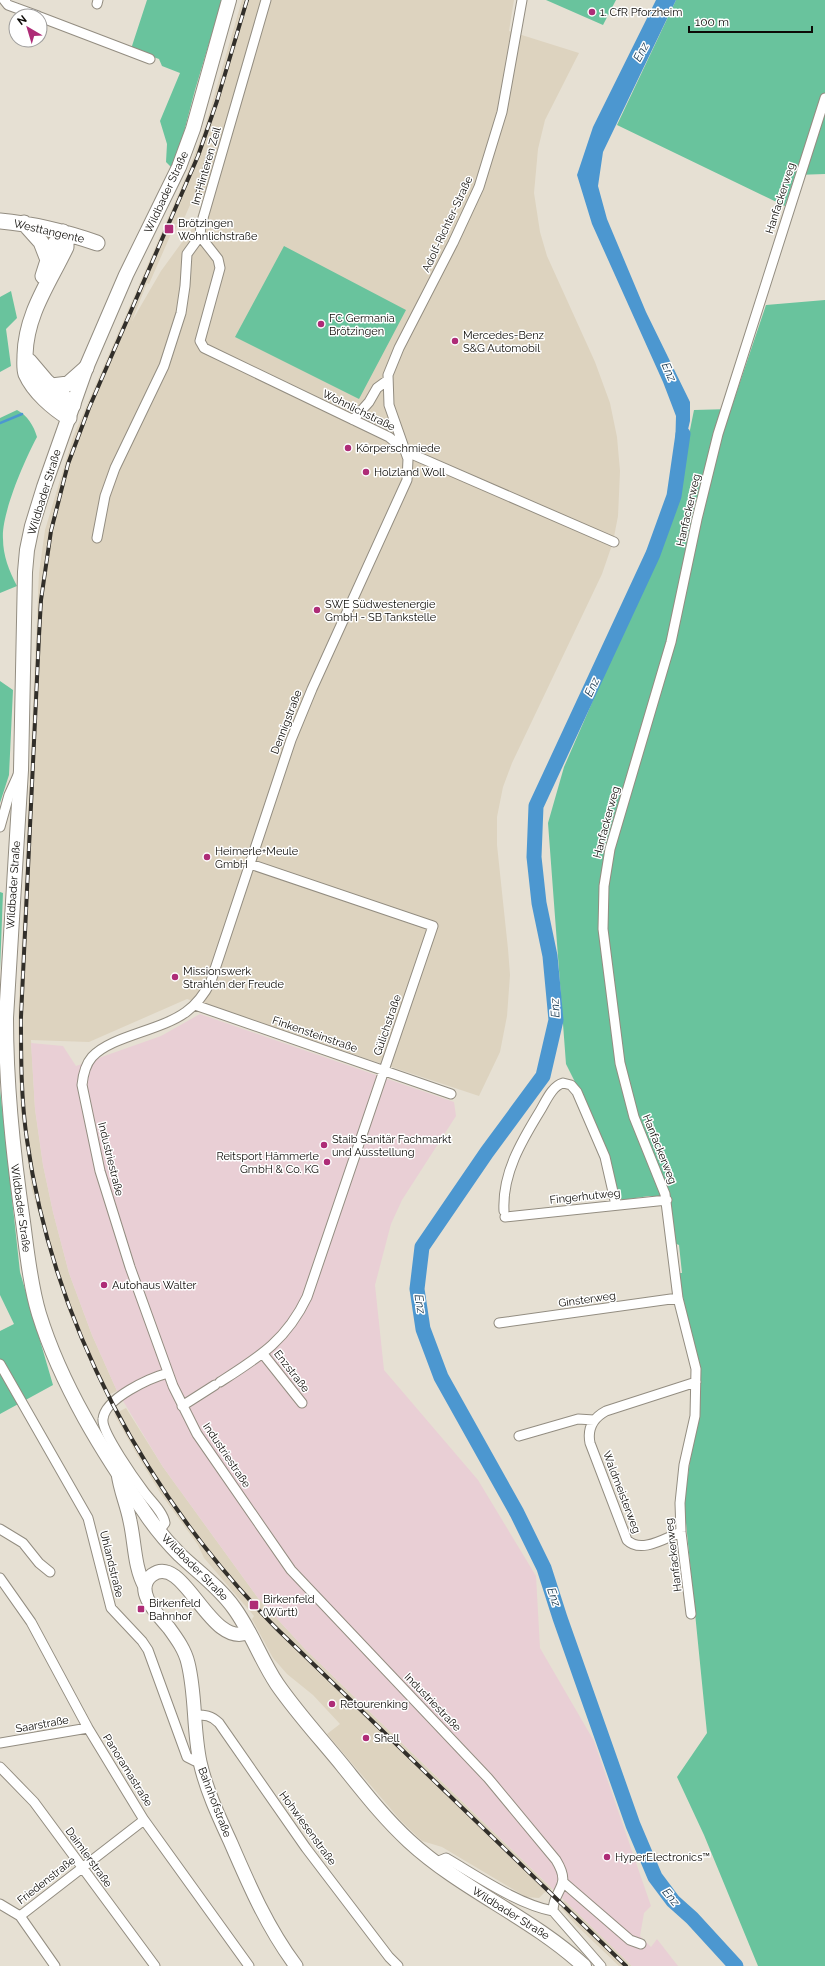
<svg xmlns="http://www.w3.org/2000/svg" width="825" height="1966" viewBox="0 0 825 1966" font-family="Raleway,sans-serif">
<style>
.built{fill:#ddd3bf;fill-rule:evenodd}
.industrial{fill:#e9cfd5}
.green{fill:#69c39d}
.water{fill:#4c97d0}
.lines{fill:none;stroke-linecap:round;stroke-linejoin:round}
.stream{stroke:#4c97d0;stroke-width:2.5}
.river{stroke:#4c97d0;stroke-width:15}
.minor-casing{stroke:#938d81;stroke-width:11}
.secondary-casing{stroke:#938d81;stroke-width:15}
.primary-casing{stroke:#938d81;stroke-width:16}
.trunk-casing{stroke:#938d81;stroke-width:17}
.minor{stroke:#fff;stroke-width:9}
.secondary{stroke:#fff;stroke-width:13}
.primary{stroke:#fff;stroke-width:14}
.trunk{stroke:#fff;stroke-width:15}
.rail-casing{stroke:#322f2a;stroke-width:4}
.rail{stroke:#fff;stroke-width:2.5;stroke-dasharray:8;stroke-linecap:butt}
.poi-dot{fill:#ae2c77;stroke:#fff;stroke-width:1.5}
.labels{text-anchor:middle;stroke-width:3;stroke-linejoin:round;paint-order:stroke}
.poi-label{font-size:11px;fill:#0d0b07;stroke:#fff;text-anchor:start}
.street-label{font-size:11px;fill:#0d0b07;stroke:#fff}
.water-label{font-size:12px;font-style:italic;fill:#13334b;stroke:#fff}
</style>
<rect width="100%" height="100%" fill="#e6e0d3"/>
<path class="built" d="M 242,0 L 514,0 L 509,31 L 579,53 L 545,120 L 538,149 L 534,193 L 540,232 L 547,256 L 595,362 L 610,403 L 617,437 L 620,471 L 618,516 L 613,542 L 602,574 L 512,763 L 503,787 L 497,817 L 497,845 L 508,949 L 510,975 L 507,1016 L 500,1052 L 479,1096 L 187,999 L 89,1042 L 31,1040 L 35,1109 L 43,1165 L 53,1212 L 69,1273 L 92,1335 L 117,1391 L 106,1396 L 71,1318 L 57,1278 L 32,1190 L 20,1105 L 18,1021 L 39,573 L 45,530 L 73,437 L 187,174 L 205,127 ZM 194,196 L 205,197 L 193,227 L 161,271 L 132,321 L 147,283 L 149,284 L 171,234 L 173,234 L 177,226 L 175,225 L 183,221 Z
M 126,1408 L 163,1467 L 258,1598 L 305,1649 L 552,1889 L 544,1893 L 539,1898 L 526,1897 L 442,1847 L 422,1841 L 401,1821 L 327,1734 L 340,1724 L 313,1695 L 287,1674 L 273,1658 L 252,1619 L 254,1616 L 204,1558 L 198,1545 L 161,1494 L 136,1453 L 114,1414 Z
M 564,1900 L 632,1966 L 619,1966 L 577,1926 L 561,1908 Z"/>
<path class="industrial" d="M 200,1014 L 454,1102 L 456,1116 L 402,1200 L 391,1224 L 375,1285 L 384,1370 L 478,1480 L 536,1576 L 540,1648 L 594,1741 L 651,1906 L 644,1913 L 640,1936 L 651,1947 L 657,1939 L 678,1966 L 632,1966 L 305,1649 L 258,1598 L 163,1467 L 117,1391 L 92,1335 L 69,1273 L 53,1212 L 43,1165 L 35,1109 L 31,1043 L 63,1046 L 76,1066 L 161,1036 Z"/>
<path class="green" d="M 147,0 L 222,0 L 195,90 L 174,170 L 166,162 L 167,144 L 160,121 L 180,73 L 162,66 L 159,59 L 131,49 Z
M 546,0 L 616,0 L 603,25 Z
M 676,0 L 825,0 L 825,174 L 795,175 L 785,206 L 617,125 Z
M 284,246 L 406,310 L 359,399 L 235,337 Z
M 11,291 L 17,318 L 6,329 L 11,366 L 0,372 L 0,297 Z
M 825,300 L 825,1966 L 758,1966 L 704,1835 L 677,1777 L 707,1733 L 684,1503 L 701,1384 L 678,1273 L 682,1273 L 679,1245 L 674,1243 L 668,1199 L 649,1196 L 622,1200 L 617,1192 L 577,1086 L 566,1064 L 548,823 L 564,767 L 658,551 L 676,499 L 694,410 L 731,409 L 766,305 Z
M 17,410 C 27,415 34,426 37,437 C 25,459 1,514 3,539 C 3,555 9,571 17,586 L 0,593 L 0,418 Z
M 0,681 L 13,690 L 9,775 L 0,803 Z
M 0,892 L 3,893 L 0,970 Z
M 0,1089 L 20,1272 L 53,1385 L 0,1414 L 0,1331 L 14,1324 L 0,1295 Z"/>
<path class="water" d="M 656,0 L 676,0 L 603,152 L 598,186 L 607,219 L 646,312 L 690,402 L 690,421 L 682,455 L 675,452 L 676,416 L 663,382 L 592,224 L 577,175 L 593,127 Z"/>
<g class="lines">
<path class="stream" d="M 0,423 L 22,414"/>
<path class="river" d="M 683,434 L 674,496 L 653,554 L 536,806 L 534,857 L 539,903 L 550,956 L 556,1020 L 543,1076 L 487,1152 L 422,1247 L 417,1289 L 423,1329 L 441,1377 L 517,1513 L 544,1568 L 560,1618 L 633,1825 L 655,1877 L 673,1901 L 692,1918 L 736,1966"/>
<g class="minor-casing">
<path id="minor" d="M 4,0 L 8,5 L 38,16
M 522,0 L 502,112 L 479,187 L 453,243 L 399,348 L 388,375 L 389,405 L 408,459 L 407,480 L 312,689 L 291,740 L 211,981 C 205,993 197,1004 186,1012 C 160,1031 111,1036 92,1057 C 85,1065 83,1075 82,1085 L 100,1171 L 130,1267 L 173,1386 L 197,1434 L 291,1570 L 488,1778 L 556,1860 C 573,1888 553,1888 553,1911 L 601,1966
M 97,4 L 98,0
M 40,17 L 150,59
M 200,236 L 218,259 L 220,268 L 200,341 L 204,348 L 389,437 L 407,452 L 614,542
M 353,420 L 369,402 L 377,388 L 388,380
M 97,538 L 105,496 L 115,468 L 164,366 L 181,313 L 185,286 L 187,254 L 200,236 L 201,225 L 266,0
M 0,827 L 9,795 L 18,775
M 195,1005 L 451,1094
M 504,1211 C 502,1174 521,1142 540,1111 C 546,1101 552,1086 563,1083 L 571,1085 L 577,1092 L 605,1157 L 616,1205
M 505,1217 L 667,1200
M 499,1323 L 678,1298
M 263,1354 L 302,1403
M 0,1364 L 88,1518 L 111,1608 L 142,1641 L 148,1650 L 187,1757 L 195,1761 L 200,1760
M 220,1382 C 259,1357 286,1341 307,1297 L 433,926 L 250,864
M 182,1406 L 215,1385
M 519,1436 L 578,1419 L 594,1420
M 0,1529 L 23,1543 L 39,1563 L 50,1572
M 159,1531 L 165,1523 C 163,1512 152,1502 145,1493 C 136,1481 101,1432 103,1419 C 105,1398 150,1378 168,1373
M 681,1532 C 665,1538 641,1554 627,1540 L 590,1443 C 587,1428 593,1418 606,1411 L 696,1382
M 0,1578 L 31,1622 L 88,1728 L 144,1820 L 249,1966
M 691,1614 L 681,1532 L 680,1503 L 684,1465 L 695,1416 L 696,1369 L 678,1298 L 665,1194 L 634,1117 L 620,1063 L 603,929 L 604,886 L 610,849 L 671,642 L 697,519 L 718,434 L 825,98
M 195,1715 C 205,1715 211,1715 219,1723 L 306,1848 L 389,1957 L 398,1966
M 0,1743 L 88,1728
M 0,1767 L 34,1802 L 155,1966
M 434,1863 L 446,1858 C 477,1876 519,1905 553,1911
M 564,1883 L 630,1940 L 641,1944
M 0,1904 L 20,1916 L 55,1966
M 20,1916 L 144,1820"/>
</g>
<g class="secondary-casing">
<path id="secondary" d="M 118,1473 C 120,1490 127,1505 130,1521 C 135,1543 134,1567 145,1587
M 249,1632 C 210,1651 184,1551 152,1575 C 132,1590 159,1616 169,1628 C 177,1639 185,1650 188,1663 C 196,1695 193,1729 200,1762 C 206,1789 218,1815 230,1841 C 249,1885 267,1927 296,1966"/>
</g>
<g class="primary-casing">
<path id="primary" d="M 229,0 L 193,129 L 179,167 L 126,275 L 86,368 L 44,487 L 32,526 L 27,550 L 25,572 L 21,770 L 6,1018 C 6,1086 13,1154 23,1222 C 27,1252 30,1284 39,1314 C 61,1385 103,1453 146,1514 C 156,1529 167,1542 180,1555 C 198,1572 219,1587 234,1608 C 251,1631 261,1660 277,1684 C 297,1713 321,1739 343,1766 C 364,1792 384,1818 409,1841 C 462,1890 531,1917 584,1966"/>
</g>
<g class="trunk-casing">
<path id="trunk" d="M 0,221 C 34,224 65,232 97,243
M 24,223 L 41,242 L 48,260
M 63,232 L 66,240 L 66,247 C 49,283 26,314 25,355 C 25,362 24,368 26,374 C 34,392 53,408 69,418
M 43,276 L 52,248 L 63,232
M 29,361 L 46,381 L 73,405
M 52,386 L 68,384 L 86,368"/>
</g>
<use href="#minor" class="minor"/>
<use href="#secondary" class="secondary"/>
<use href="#primary" class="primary"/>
<use href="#trunk" class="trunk"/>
<g class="rail-casing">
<path id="rail" d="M 247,0 L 217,101 L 198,156 L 89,408 L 68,464 L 51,531 L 41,600 L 39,636 L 21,1017 C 21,1058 21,1099 27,1140 C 53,1325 146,1496 277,1629 L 626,1966
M 197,194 L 208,156"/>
</g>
<use href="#rail" class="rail"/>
</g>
<g class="poi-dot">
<circle cx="592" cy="12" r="4"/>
<rect x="164" y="224" width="10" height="10" rx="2"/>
<circle cx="321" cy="324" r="4"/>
<circle cx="455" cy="341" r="4"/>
<circle cx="348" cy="448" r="4"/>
<circle cx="366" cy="472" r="4"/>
<circle cx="317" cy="610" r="4"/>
<circle cx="207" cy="857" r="4"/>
<circle cx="175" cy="977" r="4"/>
<circle cx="324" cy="1145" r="4"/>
<circle cx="327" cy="1162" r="4"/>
<circle cx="104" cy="1285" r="4"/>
<rect x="249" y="1600" width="10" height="10" rx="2"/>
<rect x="137" y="1605" width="8" height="8" rx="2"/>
<circle cx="332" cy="1704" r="4"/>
<circle cx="366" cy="1738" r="4"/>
<circle cx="607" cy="1857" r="4"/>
</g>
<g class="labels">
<g class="poi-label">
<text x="600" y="16">1. CfR Pforzheim</text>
<text x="178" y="227">Brötzingen<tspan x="178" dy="13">Wohnlichstraße</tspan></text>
<text x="329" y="322">FC Germania<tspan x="329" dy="13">Brötzingen</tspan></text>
<text x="463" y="339">Mercedes-Benz<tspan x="463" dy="13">S&amp;G Automobil</tspan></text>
<text x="356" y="452">Körperschmiede</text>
<text x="374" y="476">Holzland Woll</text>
<text x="325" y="608">SWE Südwestenergie<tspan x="325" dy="13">GmbH - SB Tankstelle</tspan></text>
<text x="215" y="855">Heimerle+Meule<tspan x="215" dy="13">GmbH</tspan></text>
<text x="183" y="975">Missionswerk<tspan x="183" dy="13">Strahlen der Freude</tspan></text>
<text x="332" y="1143">Staib Sanitär Fachmarkt<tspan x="332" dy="13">und Ausstellung</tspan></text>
<text x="319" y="1160" text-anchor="end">Reitsport Hämmerle<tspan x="319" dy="13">GmbH &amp; Co. KG</tspan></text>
<text x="112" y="1289">Autohaus Walter</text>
<text x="263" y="1603">Birkenfeld<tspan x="263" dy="13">(Württ)</tspan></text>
<text x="149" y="1607">Birkenfeld<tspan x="149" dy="13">Bahnhof</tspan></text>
<text x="340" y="1708">Retourenking</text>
<text x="374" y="1742">Shell</text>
<text x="615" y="1861">HyperElectronics™</text>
</g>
<g class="street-label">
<text transform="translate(206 166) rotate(-74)" y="4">Im Hinteren Zeil</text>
<text transform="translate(166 192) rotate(-65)" y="4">Wildbader Straße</text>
<text transform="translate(780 198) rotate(-72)" y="4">Hanfackerweg</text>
<text transform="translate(447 224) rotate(-65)" y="4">Adolf-Richter-Straße</text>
<text transform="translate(49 231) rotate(13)" y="4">Westtangente</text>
<text transform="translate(359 410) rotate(26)" y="4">Wohnlichstraße</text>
<text transform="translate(44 492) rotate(-73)" y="4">Wildbader Straße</text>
<text transform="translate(688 510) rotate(-77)" y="4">Hanfackerweg</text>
<text transform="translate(286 722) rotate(-69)" y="4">Dennigstraße</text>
<text transform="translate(606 822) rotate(-75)" y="4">Hanfackerweg</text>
<text transform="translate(13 885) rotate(-86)" y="4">Wildbader Straße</text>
<text transform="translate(387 1025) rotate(-71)" y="4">Gülichstraße</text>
<text transform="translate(315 1034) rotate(19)" y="4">Finkensteinstraße</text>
<text transform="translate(660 1149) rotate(68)" y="4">Hanfackerweg</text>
<text transform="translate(111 1159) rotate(76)" y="4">Industriestraße</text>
<text transform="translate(585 1196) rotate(-6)" y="4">Fingerhutweg</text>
<text transform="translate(21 1208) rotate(82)" y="4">Wildbader Straße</text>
<text transform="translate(587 1299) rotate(-8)" y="4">Ginsterweg</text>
<text transform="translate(292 1371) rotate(52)" y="4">Enzstraße</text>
<text transform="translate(227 1455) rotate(56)" y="4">Industriestraße</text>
<text transform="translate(622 1492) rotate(69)" y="4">Waldmeisterweg</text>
<text transform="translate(673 1555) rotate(-97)" y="4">Hanfackerweg</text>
<text transform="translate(112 1564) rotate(76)" y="4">Uhlandstraße</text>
<text transform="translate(195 1567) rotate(45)" y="4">Wildbader Straße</text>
<text transform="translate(433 1702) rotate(46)" y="4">Industriestraße</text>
<text transform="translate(42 1724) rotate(-10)" y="4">Saarstraße</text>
<text transform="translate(128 1770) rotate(58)" y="4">Panoramastraße</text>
<text transform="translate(215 1802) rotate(69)" y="4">Bahnhofstraße</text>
<text transform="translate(308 1828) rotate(54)" y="4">Hohwiesenstraße</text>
<text transform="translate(89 1857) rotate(54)" y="4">Daimlerstraße</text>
<text transform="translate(46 1880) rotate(-38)" y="4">Friedenstraße</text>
<text transform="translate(511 1913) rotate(32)" y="4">Wildbader Straße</text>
</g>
<g class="water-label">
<text transform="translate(641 52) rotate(-62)" y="4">Enz</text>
<text transform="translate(669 372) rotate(66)" y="4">Enz</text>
<text transform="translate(592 687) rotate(-65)" y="4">Enz</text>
<text transform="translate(555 1008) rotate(-93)" y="4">Enz</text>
<text transform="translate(420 1304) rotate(81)" y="4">Enz</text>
<text transform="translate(554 1597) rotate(71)" y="4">Enz</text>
<text transform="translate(671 1897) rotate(50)" y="4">Enz</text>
</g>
</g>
<g transform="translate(28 28) rotate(322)"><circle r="19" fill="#ffffff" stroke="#9e9d9c"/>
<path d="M0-3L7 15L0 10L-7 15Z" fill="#ae2c77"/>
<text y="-6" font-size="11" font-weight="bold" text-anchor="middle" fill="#0d0b07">N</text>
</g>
<path d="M689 26v6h123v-6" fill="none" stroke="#0d0b07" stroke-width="2"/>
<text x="695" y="26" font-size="12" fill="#0d0b07" stroke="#ffffff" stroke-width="3" paint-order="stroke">100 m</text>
</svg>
